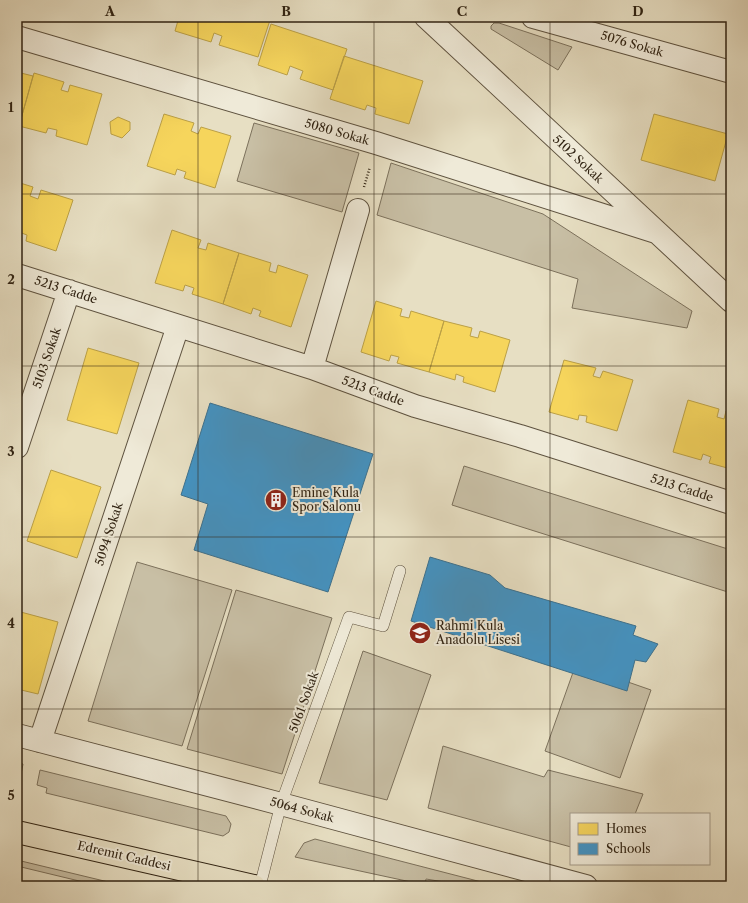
<svg xmlns="http://www.w3.org/2000/svg" width="748" height="903" viewBox="0 0 748 903" font-family="'Libre Caslon Text',serif">
<style>
.green{fill:#c8bfa5;stroke:#7c715c}
.homes{fill:#f6d55c;stroke:#bba046}
.schools{fill:#4393c3;stroke:#3d718e}
.lines{fill:none;stroke-linecap:round;stroke-linejoin:round}
.lane-casing{stroke:#5e523f;stroke-width:12}
.street-casing{stroke:#5e523f;stroke-width:24}
.highway-casing{stroke:#302313;stroke-width:24}
.path{stroke:#302313;stroke-width:2.5;stroke-dasharray:1 2;stroke-linecap:butt}
.lane{stroke:#efead8;stroke-width:11}
.street{stroke:#efead8;stroke-width:22}
.highway{stroke:#e7dfc3;stroke-width:22}
.grid{fill:none;stroke:#302313;stroke-width:1;stroke-opacity:0.55}
.labels{text-anchor:middle;stroke-width:4;stroke-linejoin:round;paint-order:stroke}
.street-label{font-size:12px;fill:#302313;stroke:#efead8}
.poi-label{font-size:12px;fill:#302313;stroke:#efead8;text-anchor:start}
.neatline{fill:none;stroke:#302313;stroke-width:1.5}
.grid-label{font-size:13px;text-anchor:middle;font-weight:bold;fill:#302313}
</style>
<rect width="100%" height="100%" fill="#e7dfc3"/>
<filter id="stains"><feTurbulence type="fractalNoise" baseFrequency=".005" numOctaves="4"/><feColorMatrix values="0 0 0 0 .2 0 0 0 0 .09 0 0 0 0 .02 0 0 0 .5 -.17"/></filter>
<radialGradient id="worn" r=".72"><stop offset=".6" stop-color="#630" stop-opacity="0"/><stop offset="1" stop-color="#630" stop-opacity=".3"/></radialGradient>
<path class="green" d="M 494,23 L 499,23 L 572,47 L 558,70 L 491,29 L 491,26 Z
M 254,123 L 359,153 L 342,212 L 237,181 Z
M 391,163 L 543,214 L 692,311 L 687,328 L 572,308 L 578,279 L 377,215 Z
M 464,466 L 731,550 L 731,593 L 452,505 Z
M 137,562 L 232,590 L 182,746 L 88,721 Z
M 236,590 L 332,618 L 282,774 L 187,749 Z
M 363,651 L 431,675 L 387,800 L 319,783 Z
M 576,664 L 651,690 L 620,778 L 545,751 Z
M 443,746 L 544,777 L 548,770 L 643,794 L 635,814 L 571,814 L 571,847 L 428,808 Z
M 17,762 L 23,764 L 20,780 L 17,780 Z
M 40,770 L 226,816 L 231,824 L 229,832 L 223,836 L 46,793 L 47,788 L 37,785 Z
M 315,839 L 497,886 L 468,886 L 426,879 L 425,885 L 295,857 L 304,843 Z
M 17,860 L 125,886 L 100,886 L 17,866 Z"/>
<path class="homes" d="M 179,17 L 271,17 L 258,57 L 219,45 L 222,36 L 214,33 L 211,42 L 175,31 Z
M 718,17 L 731,17 L 731,21 Z
M 271,24 L 347,49 L 333,90 L 300,79 L 303,71 L 290,66 L 287,75 L 258,65 Z
M 344,56 L 423,81 L 409,124 L 375,114 L 376,108 L 367,105 L 365,110 L 330,99 Z
M 17,72 L 33,76 L 19,126 L 17,125 Z
M 34,73 L 64,82 L 61,90 L 68,92 L 70,85 L 102,94 L 87,145 L 56,136 L 57,130 L 48,128 L 46,133 L 19,126 Z
M 164,114 L 194,123 L 191,131 L 198,134 L 201,127 L 231,136 L 215,188 L 184,178 L 186,172 L 177,169 L 175,175 L 147,166 Z
M 654,114 L 728,134 L 715,181 L 641,160 Z
M 118,117 L 130,122 L 130,130 L 122,138 L 111,134 L 110,122 Z
M 17,182 L 33,187 L 30,196 L 38,199 L 41,190 L 73,200 L 56,251 L 26,241 L 27,235 L 19,232 L 17,237 Z
M 172,230 L 201,240 L 198,248 L 206,250 L 208,243 L 239,253 L 223,304 L 192,294 L 194,288 L 185,285 L 183,291 L 155,283 Z
M 239,253 L 271,263 L 269,271 L 276,273 L 278,265 L 308,275 L 291,327 L 259,316 L 261,311 L 253,308 L 251,314 L 223,304 Z
M 376,301 L 402,309 L 400,316 L 409,318 L 411,311 L 444,321 L 429,372 L 397,363 L 399,357 L 391,355 L 389,361 L 361,352 Z
M 17,319 L 21,320 L 17,332 Z
M 444,321 L 472,328 L 470,336 L 478,338 L 480,331 L 510,340 L 495,392 L 463,382 L 464,377 L 456,374 L 455,380 L 429,372 Z
M 88,348 L 139,363 L 117,434 L 67,420 Z
M 564,360 L 596,368 L 593,376 L 600,378 L 603,371 L 633,380 L 617,431 L 586,422 L 587,416 L 579,415 L 578,420 L 549,412 Z
M 688,400 L 719,409 L 717,417 L 724,419 L 726,411 L 731,412 L 731,469 L 709,463 L 711,457 L 703,454 L 701,460 L 673,452 Z
M 51,470 L 101,487 L 77,558 L 27,541 Z
M 17,611 L 58,622 L 38,694 L 17,689 Z"/>
<path class="schools" d="M 210,403 L 373,454 L 328,592 L 194,550 L 208,504 L 181,495 Z
M 430,557 L 490,575 L 505,588 L 636,626 L 633,635 L 658,644 L 646,662 L 635,660 L 627,691 L 411,621 Z"/>
<g class="lines">
<g class="lane-casing">
<path id="lane" d="M 260,886 L 281,804 L 349,617 L 383,626 L 400,571"/>
</g>
<g class="street-casing">
<path id="street" d="M 426,17 L 731,301
M 533,17 L 731,72
M 17,37 L 376,143 L 656,232
M 17,275 L 312,368 L 415,406 L 520,436 L 731,503
M 312,368 L 358,210
M 17,447 L 69,291
M 17,735 L 281,804 L 586,886
M 40,741 L 178,326"/>
</g>
<g class="highway-casing">
<path id="highway" d="M 17,832 L 254,886"/>
</g>
<path class="path" d="M 364,187 L 370,167"/>
<use href="#lane" class="lane"/>
<use href="#street" class="street"/>
<use href="#highway" class="highway"/>
</g>
<path class="grid" d="M 198,17 L 198,886M 374,17 L 374,886M 550,17 L 550,886M 17,194 L 731,194M 17,366 L 731,366M 17,537 L 731,537M 17,709 L 731,709"/>
<defs>
<g id="building-disc" transform="scale(1.15)"><circle r="9.5" fill="#8f2418" stroke="#efead8"/><path d="M-4-6H4V6H1V3H-1V6H-4ZM-2.5-4.3h1.7v1.8h-1.7ZM.8-4.3h1.7v1.8H.8ZM-2.5-1h1.7V.8h-1.7ZM.8-1h1.7V.8H.8Z" fill="#fff"/></g>
<g id="school-disc" transform="scale(1.15)"><circle r="9.5" fill="#8f2418" stroke="#efead8"/><path d="M0-5L7-2L0 1L-7-2ZM-4 1L0 2.5L4 1V4Q0 6-4 4Z" fill="#fff"/></g>
</defs>
<g fill-rule="evenodd">
<use href="#building-disc" x="276" y="500"/>
<use href="#school-disc" x="420" y="633"/>
</g>
<g class="labels">
<g class="street-label">
<text transform="translate(632 44) rotate(16)" y="4">5076 Sokak</text>
<text transform="translate(337 132) rotate(16)" y="4">5080 Sokak</text>
<text transform="translate(578 159) rotate(43)" y="4">5102 Sokak</text>
<text transform="translate(66 290) rotate(18)" y="4">5213 Cadde</text>
<text transform="translate(47 358) rotate(-71)" y="4">5103 Sokak</text>
<text transform="translate(373 391) rotate(20)" y="4">5213 Cadde</text>
<text transform="translate(682 488) rotate(18)" y="4">5213 Cadde</text>
<text transform="translate(109 534) rotate(-72)" y="4">5094 Sokak</text>
<text transform="translate(304 702) rotate(-70)" y="4">5061 Sokak</text>
<text transform="translate(302 810) rotate(15)" y="4">5064 Sokak</text>
<text transform="translate(124 856) rotate(13)" y="4">Edremit Caddesi</text>
</g>
<g class="poi-label">
<text x="292" y="497">Emine Kula<tspan x="292" dy="14">Spor Salonu</tspan></text>
<text x="436" y="630">Rahmi Kula<tspan x="436" dy="14">Anadolu Lisesi</tspan></text>
</g>
</g>
<rect width="748" height="903" fill="none" stroke="#e7dfc3" stroke-width="44"/>
<rect x="570" y="813" width="140" height="52" fill="#efead8" stroke="#a39a89"/>
<rect x="578" y="823" width="20" height="12" fill="#f6d55c" stroke="#a39a89"/>
<text x="606" y="833" font-size="12" fill="#302313">Homes</text>
<rect x="578" y="843" width="20" height="12" fill="#4393c3" stroke="#a39a89"/>
<text x="606" y="853" font-size="12" fill="#302313">Schools</text>
<rect x="22" y="22" width="704" height="859" class="neatline"/>
<g class="grid-label">
<text x="110" y="16">A</text>
<text x="286" y="16">B</text>
<text x="462" y="16">C</text>
<text x="638" y="16">D</text>
<text x="11" y="112">1</text>
<text x="11" y="284">2</text>
<text x="11" y="456">3</text>
<text x="11" y="628">4</text>
<text x="11" y="800">5</text>
</g>
<rect width="100%" height="100%" filter="url(#stains)"/>
<rect width="100%" height="100%" fill="url(#worn)"/>
</svg>
